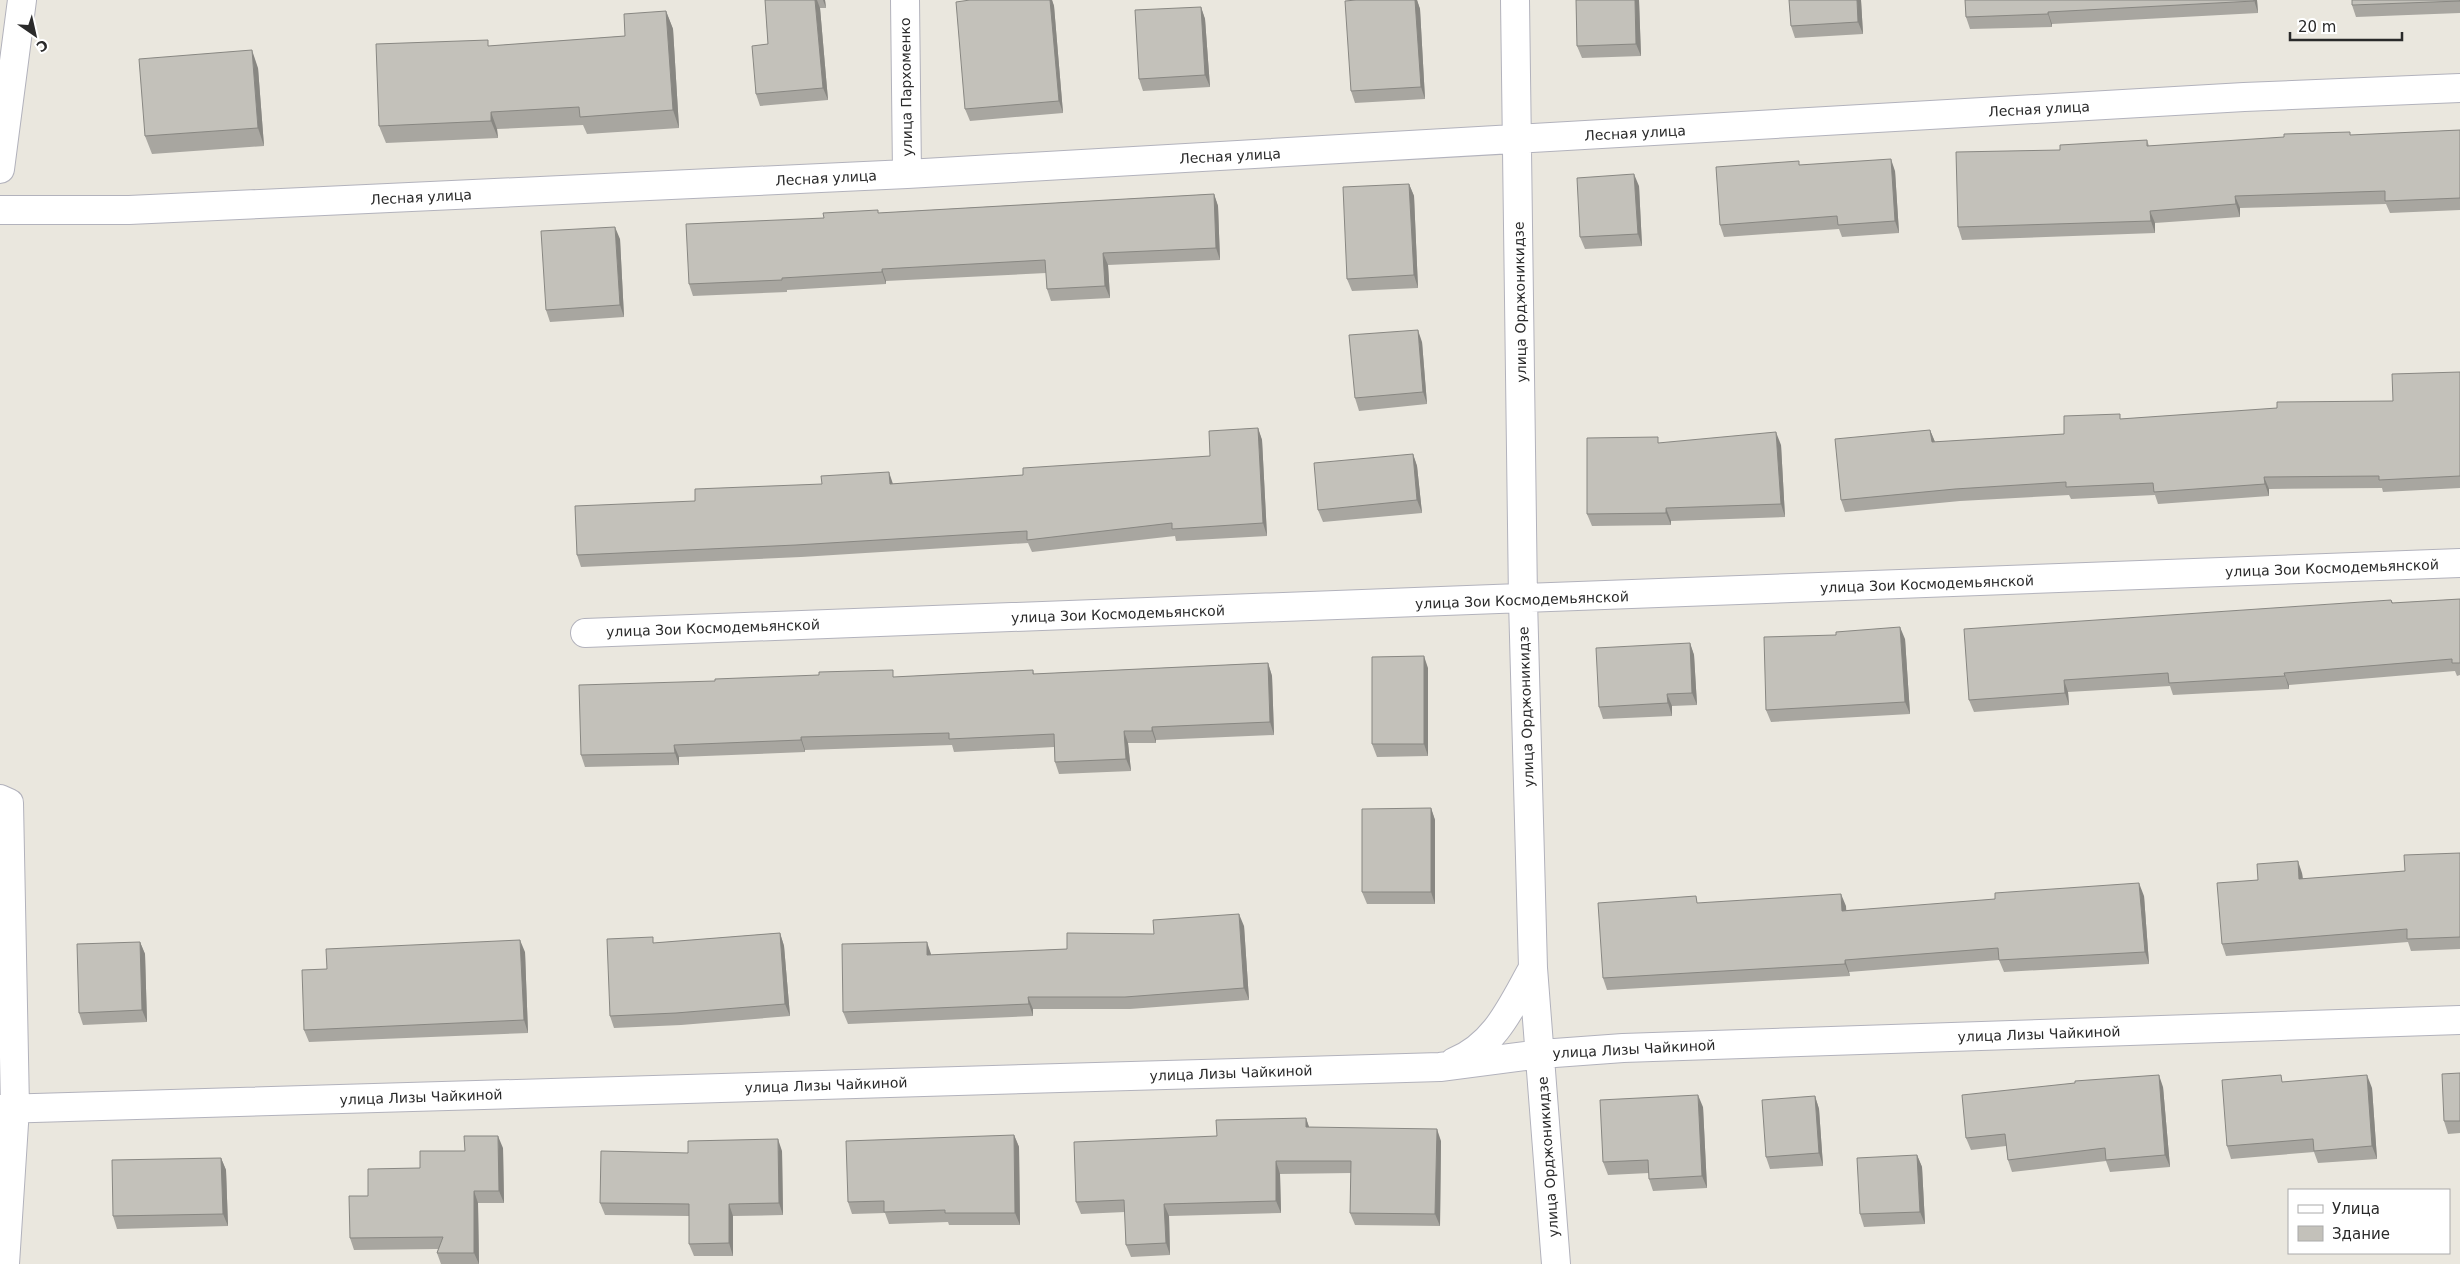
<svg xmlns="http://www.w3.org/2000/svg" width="2460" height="1264" viewBox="0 0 2460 1264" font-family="'DejaVu Sans',sans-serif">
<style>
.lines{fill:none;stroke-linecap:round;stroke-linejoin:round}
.minor-casing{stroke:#b2b2bc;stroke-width:30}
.minor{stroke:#fff;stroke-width:28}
.wall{fill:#a8a6a0}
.shaded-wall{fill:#888782}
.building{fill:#c3c1ba;stroke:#888782}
.labels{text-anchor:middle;stroke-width:5;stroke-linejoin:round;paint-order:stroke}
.street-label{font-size:14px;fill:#2a2a2a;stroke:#fff}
</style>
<rect width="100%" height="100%" fill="#eae7de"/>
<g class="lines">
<g class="minor-casing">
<path id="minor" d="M 905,0 L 907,174
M 1515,0 L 1523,600 L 1533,968 L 1556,1264
M 0,169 L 22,0
M 0,210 L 129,210 L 907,174 L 2244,97 L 2460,88
M 585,633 L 2460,563
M 0,799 L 9,803 L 15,1108 L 5,1264
M 1454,1062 C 1496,1045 1512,1005 1533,968
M 0,1109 L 1440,1067 L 1541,1054 L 1623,1048 L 2460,1020"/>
</g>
<use href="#minor" class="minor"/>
</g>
<path class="wall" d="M 765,0 L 825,0 L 826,8 L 820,8 L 828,100 L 760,106 L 756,94 L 768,44 Z
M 970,0 L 1052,0 L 1054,6 L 1063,113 L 970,121 L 965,109 Z
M 1417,0 L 1420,9 L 1425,99 L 1355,103 L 1351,91 Z
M 1576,0 L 1639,0 L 1641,56 L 1582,58 L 1577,46 Z
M 1789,0 L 1861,0 L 1863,34 L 1795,38 L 1791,26 Z
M 1965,0 L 2257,0 L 2258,13 L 2052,24 L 2052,27 L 1970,29 L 1966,17 Z
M 2460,0 L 2460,13 L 2356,17 L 2352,5 Z
M 1201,7 L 1205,19 L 1210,87 L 1143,91 L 1139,79 Z
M 666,11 L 673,29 L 679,128 L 587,134 L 583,125 L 497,129 L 498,138 L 386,143 L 379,126 L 490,46 L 625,36 Z
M 258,68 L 264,146 L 152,154 L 145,136 Z
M 2460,130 L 2460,210 L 2390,213 L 2386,204 L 2240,208 L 2240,217 L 2155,223 L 2155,233 L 1962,240 L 1958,227 L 2060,150 L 2147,140 L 2149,146 Z
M 1800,165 L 1895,171 L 1899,233 L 1842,237 L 1839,229 L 1724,237 L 1720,225 Z
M 1409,184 L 1414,196 L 1418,288 L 1352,291 L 1347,279 Z
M 1639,186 L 1642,246 L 1585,249 L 1580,237 Z
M 1214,194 L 1218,206 L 1220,260 L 1108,265 L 1110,298 L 1051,301 L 1047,289 L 1046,273 L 886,281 L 886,284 L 787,290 L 787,292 L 693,296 L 689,284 L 824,218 L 879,213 Z
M 620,239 L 624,317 L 550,322 L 546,310 Z
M 1422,342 L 1427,404 L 1359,411 L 1355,398 Z
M 2460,372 L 2460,488 L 2383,492 L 2382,488 L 2269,489 L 2269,496 L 2158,504 L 2155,495 L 2071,499 L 2069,495 L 1960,501 L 1845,512 L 1841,500 L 1930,430 L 1935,442 L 2064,434 L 2122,419 L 2393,401 Z
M 1258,428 L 1262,440 L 1267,536 L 1176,541 L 1175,536 L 1032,552 L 1028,543 L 801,557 L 581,567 L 577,555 L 695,501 L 893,484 L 1023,475 L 1210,456 Z
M 1660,443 L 1781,445 L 1785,517 L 1671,521 L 1671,525 L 1592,526 L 1587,514 Z
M 1413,454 L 1417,466 L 1422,513 L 1323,522 L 1318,510 Z
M 2460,599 L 2460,675 L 2457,676 L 2455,671 L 2289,685 L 2289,689 L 2173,695 L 2170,686 L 2068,692 L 2069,705 L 1974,712 L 1969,700 L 2391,600 L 2393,603 Z
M 1905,639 L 1910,714 L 1771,722 L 1766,710 Z
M 1690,643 L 1694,655 L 1697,705 L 1672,706 L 1672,716 L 1603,719 L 1599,707 Z
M 1268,663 L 1272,676 L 1274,735 L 1156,740 L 1156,743 L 1128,743 L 1131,771 L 1059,774 L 1055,762 L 1054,747 L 954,752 L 952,745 L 805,750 L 805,752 L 679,757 L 679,765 L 585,767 L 581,755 L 895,677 L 1033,670 L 1034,674 Z
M 1428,668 L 1428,756 L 1377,757 L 1372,744 Z
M 1431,808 L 1435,820 L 1435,904 L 1367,904 L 1362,892 Z
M 2460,853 L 2460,949 L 2411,951 L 2408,942 L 2226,956 L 2222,944 L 2258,880 L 2302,873 L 2303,879 L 2405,871 Z
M 2144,896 L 2149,964 L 2004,972 L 1999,960 L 1849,972 L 1850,976 L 1607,990 L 1603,978 L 1699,903 L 1846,906 L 1846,910 Z
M 1244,926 L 1249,1000 L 1130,1009 L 1033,1009 L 1033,1016 L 848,1024 L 843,1012 L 931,955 L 1067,949 L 1154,934 Z
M 780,933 L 784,946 L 790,1016 L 681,1025 L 614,1028 L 610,1016 L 655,943 Z
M 140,942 L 145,954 L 147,1022 L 83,1025 L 79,1013 Z
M 525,952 L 528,1033 L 309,1042 L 304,1030 L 327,969 Z
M 2460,1073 L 2460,1133 L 2448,1134 L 2444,1121 Z
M 2284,1082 L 2372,1088 L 2377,1159 L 2318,1163 L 2314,1152 L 2231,1159 L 2227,1146 Z
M 2163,1087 L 2170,1167 L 2110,1172 L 2106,1161 L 2012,1172 L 2008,1160 L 2006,1146 L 1971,1150 L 1966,1138 Z
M 1815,1096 L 1819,1109 L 1823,1166 L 1770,1169 L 1766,1157 Z
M 1703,1107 L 1707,1188 L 1653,1191 L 1649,1179 L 1649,1173 L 1608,1175 L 1603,1162 Z
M 1306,1118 L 1309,1127 L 1441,1141 L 1440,1226 L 1355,1225 L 1350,1213 L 1351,1173 L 1280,1174 L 1281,1213 L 1169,1216 L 1170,1255 L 1131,1257 L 1126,1245 L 1125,1212 L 1081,1214 L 1076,1202 L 1217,1136 Z
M 1014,1135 L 1019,1147 L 1020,1225 L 949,1225 L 948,1222 L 889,1224 L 885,1213 L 852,1214 L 848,1202 Z
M 503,1148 L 504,1203 L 478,1203 L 479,1264 L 441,1264 L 437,1253 L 438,1249 L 354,1250 L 350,1238 L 368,1196 L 420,1168 L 465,1151 Z
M 782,1151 L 783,1215 L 733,1216 L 733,1256 L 694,1256 L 689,1244 L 689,1216 L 605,1215 L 600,1203 L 688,1153 Z
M 1917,1155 L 1922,1167 L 1925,1224 L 1864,1227 L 1860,1214 Z
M 221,1158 L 226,1170 L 228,1226 L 117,1229 L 113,1216 Z"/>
<path class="shaded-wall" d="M 815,0 L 817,0 L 820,8 L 828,100 L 823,88 Z
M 823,0 L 825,0 L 826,8 Z
M 1050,0 L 1052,0 L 1054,6 L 1063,113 L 1059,101 Z
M 1414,0 L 1417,0 L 1420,9 L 1425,99 L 1421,87 Z
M 1635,0 L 1639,0 L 1641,56 L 1636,44 Z
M 1857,0 L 1861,0 L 1863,34 L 1858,22 Z
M 2254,0 L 2257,0 L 2258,13 Z
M 1201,7 L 1205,19 L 1210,87 L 1205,75 Z
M 666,11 L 673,29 L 679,128 L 673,110 Z
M 2048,12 L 2052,24 L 2052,27 L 2048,14 Z
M 252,50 L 258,68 L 264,146 L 258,128 Z
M 491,112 L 497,129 L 498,138 L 491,121 Z
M 1891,159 L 1895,171 L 1899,233 L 1895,221 Z
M 1634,174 L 1639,186 L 1642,246 L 1638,234 Z
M 1409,184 L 1414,196 L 1418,288 L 1414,275 Z
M 1214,194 L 1218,206 L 1220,260 L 1216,248 Z
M 2235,196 L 2240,208 L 2240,217 L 2236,204 Z
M 2150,211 L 2155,223 L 2155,233 L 2151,221 Z
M 615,227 L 620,239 L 624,317 L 620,305 Z
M 1103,253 L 1108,265 L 1110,298 L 1105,286 Z
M 882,269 L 886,281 L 886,284 L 882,272 Z
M 1418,330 L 1422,342 L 1427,404 L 1423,392 Z
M 1258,428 L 1262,440 L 1267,536 L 1263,523 Z
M 1930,430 L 1935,442 L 1932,442 Z
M 1776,432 L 1781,445 L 1785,517 L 1781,504 Z
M 1413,454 L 1417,466 L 1422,513 L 1417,500 Z
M 889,472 L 893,484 L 890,484 Z
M 2264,477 L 2269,489 L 2269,496 L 2265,484 Z
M 1666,508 L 1671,521 L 1671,525 L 1666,513 Z
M 1900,627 L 1905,639 L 1910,714 L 1905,702 Z
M 1690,643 L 1694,655 L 1697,705 L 1692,693 Z
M 1424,656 L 1428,668 L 1428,756 L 1424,744 Z
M 1268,663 L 1272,676 L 1274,735 L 1270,722 Z
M 2284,673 L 2289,685 L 2289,689 L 2285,676 Z
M 2064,680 L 2068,692 L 2069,705 L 2065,693 Z
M 1667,694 L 1672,706 L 1672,716 L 1668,703 Z
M 1152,727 L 1156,740 L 1156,743 L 1152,731 Z
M 1124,731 L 1128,743 L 1131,771 L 1126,759 Z
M 801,737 L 805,750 L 805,752 L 801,740 Z
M 674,745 L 679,757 L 679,765 L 675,753 Z
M 1431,808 L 1435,820 L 1435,904 L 1431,892 Z
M 2298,861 L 2302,873 L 2304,891 L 2299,879 Z
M 2139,883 L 2144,896 L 2149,964 L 2145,952 Z
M 1841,894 L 1846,906 L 1847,923 L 1842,911 Z
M 1239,914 L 1244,926 L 1249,1000 L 1244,988 Z
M 780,933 L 784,946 L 790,1016 L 785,1004 Z
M 520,940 L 525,952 L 528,1033 L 524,1020 Z
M 140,942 L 145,954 L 147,1022 L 142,1010 Z
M 927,942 L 931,954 L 931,967 L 927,955 Z
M 1845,960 L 1849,972 L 1850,976 L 1845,964 Z
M 1028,997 L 1033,1009 L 1033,1016 L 1029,1004 Z
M 2159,1075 L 2163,1087 L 2170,1167 L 2165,1155 Z
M 2367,1075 L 2372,1088 L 2377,1159 L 2372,1146 Z
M 1698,1095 L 1703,1107 L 1707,1188 L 1702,1176 Z
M 1815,1096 L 1819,1109 L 1823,1166 L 1819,1153 Z
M 1306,1118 L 1310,1130 L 1306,1127 Z
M 1437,1129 L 1441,1141 L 1440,1226 L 1435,1214 Z
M 1014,1135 L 1019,1147 L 1020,1225 L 1015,1213 Z
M 498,1136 L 503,1148 L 504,1203 L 499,1191 Z
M 778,1139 L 782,1151 L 783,1215 L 779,1203 Z
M 1917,1155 L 1922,1167 L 1925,1224 L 1920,1212 Z
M 221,1158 L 226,1170 L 228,1226 L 223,1214 Z
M 1276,1161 L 1280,1174 L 1281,1213 L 1276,1201 Z
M 474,1191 L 478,1203 L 479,1264 L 474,1253 Z
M 729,1204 L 733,1216 L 733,1256 L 729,1243 Z
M 1164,1204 L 1169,1216 L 1170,1255 L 1166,1243 Z"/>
<path class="building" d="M 765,0 L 815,0 L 823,88 L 756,94 L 752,46 L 768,44 Z
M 970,0 L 1050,0 L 1059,101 L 965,109 L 956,2 Z
M 1356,0 L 1415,0 L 1421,87 L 1351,91 L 1345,1 Z
M 1576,0 L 1635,0 L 1636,44 L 1577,46 Z
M 1789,0 L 1857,0 L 1858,22 L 1791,26 Z
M 1965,0 L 2254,0 L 2254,1 L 2048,12 L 2048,14 L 1966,17 Z
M 2352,0 L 2460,0 L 2460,1 L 2352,5 Z
M 1201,7 L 1205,75 L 1139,79 L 1135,10 Z
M 666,11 L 673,110 L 580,117 L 579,107 L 491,112 L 491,121 L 379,126 L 376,44 L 488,40 L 488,46 L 625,36 L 624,14 Z
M 252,50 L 258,128 L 145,136 L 139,59 Z
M 2460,130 L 2460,198 L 2385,201 L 2385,191 L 2235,196 L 2236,204 L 2150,211 L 2151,221 L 1958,227 L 1956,152 L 2060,150 L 2060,145 L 2147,140 L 2147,146 L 2284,137 L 2284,134 L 2350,132 L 2350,135 Z
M 1891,159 L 1895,221 L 1838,225 L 1837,216 L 1720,225 L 1716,167 L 1799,161 L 1799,165 Z
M 1634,174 L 1638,234 L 1580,237 L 1577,178 Z
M 1409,184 L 1414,275 L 1347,279 L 1343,187 Z
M 1214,194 L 1216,248 L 1103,253 L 1105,286 L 1047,289 L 1045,260 L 882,269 L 882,272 L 782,278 L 782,280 L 689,284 L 686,224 L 824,218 L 823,213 L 878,210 L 878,213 Z
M 615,227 L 620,305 L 546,310 L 541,231 Z
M 1418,330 L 1423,392 L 1355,398 L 1349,335 Z
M 2460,372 L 2460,476 L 2379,480 L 2379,476 L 2264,477 L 2265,484 L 2154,492 L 2153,483 L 2066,487 L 2066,482 L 1955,489 L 1841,500 L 1835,439 L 1930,430 L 1932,442 L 2064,434 L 2064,416 L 2120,414 L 2120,419 L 2277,408 L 2277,402 L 2393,401 L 2392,374 Z
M 1258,428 L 1263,523 L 1172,529 L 1172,523 L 1027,540 L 1027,531 L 796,545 L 577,555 L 575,506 L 695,501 L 695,489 L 822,484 L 821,476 L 889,472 L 890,484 L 1023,475 L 1023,468 L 1210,456 L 1209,431 Z
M 1776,432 L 1781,504 L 1666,508 L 1666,513 L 1587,514 L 1587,438 L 1658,437 L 1658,443 Z
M 1413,454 L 1417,500 L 1318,510 L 1314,463 Z
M 2460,599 L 2460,663 L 2452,663 L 2452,659 L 2284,673 L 2285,676 L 2169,683 L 2168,673 L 2064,680 L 2065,693 L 1969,700 L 1964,629 L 2391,600 L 2392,603 Z
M 1900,627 L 1905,702 L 1766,710 L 1764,637 L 1836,635 L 1836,632 Z
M 1690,643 L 1692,693 L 1667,694 L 1668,703 L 1599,707 L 1596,648 Z
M 1424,656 L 1424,744 L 1372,744 L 1372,657 Z
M 1268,663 L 1270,722 L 1152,727 L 1152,731 L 1124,731 L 1126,759 L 1055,762 L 1054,734 L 949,739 L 949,733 L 801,737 L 801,740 L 674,745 L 675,753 L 581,755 L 579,685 L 715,681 L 715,679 L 819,675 L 819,672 L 893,670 L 893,677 L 1033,670 L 1033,674 Z
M 1431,808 L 1431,892 L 1362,892 L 1362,809 Z
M 2460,853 L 2460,937 L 2407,939 L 2407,929 L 2222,944 L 2217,883 L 2258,880 L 2257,864 L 2298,861 L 2299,879 L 2405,871 L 2404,855 Z
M 2139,883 L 2145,952 L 1999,960 L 1998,948 L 1845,960 L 1845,964 L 1603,978 L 1598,903 L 1696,896 L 1697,903 L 1841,894 L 1842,911 L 1995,899 L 1995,893 Z
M 1239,914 L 1244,988 L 1125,997 L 1028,997 L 1029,1004 L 843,1012 L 842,944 L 927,942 L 927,955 L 1067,949 L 1067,933 L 1154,934 L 1153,920 Z
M 780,933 L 785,1004 L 676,1013 L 610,1016 L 607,939 L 653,937 L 653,943 Z
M 520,940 L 524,1020 L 304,1030 L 302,970 L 327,969 L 326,949 Z
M 140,942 L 142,1010 L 79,1013 L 77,944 Z
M 2460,1073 L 2460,1121 L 2444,1121 L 2442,1074 Z
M 2159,1075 L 2165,1155 L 2106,1160 L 2105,1148 L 2008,1160 L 2005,1134 L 1966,1138 L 1962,1095 L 2075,1083 L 2075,1081 Z
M 2281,1075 L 2282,1082 L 2367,1075 L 2372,1146 L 2314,1151 L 2313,1139 L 2227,1146 L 2222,1080 Z
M 1698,1095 L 1702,1176 L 1649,1179 L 1648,1160 L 1603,1162 L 1600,1100 Z
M 1815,1096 L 1819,1153 L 1766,1157 L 1762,1100 Z
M 1306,1118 L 1306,1127 L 1437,1129 L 1435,1214 L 1350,1213 L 1351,1161 L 1276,1161 L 1276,1201 L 1164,1204 L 1166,1243 L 1126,1245 L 1124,1200 L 1076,1202 L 1074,1142 L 1217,1136 L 1216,1120 Z
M 1014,1135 L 1015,1213 L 945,1213 L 945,1210 L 884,1212 L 884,1201 L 848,1202 L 846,1141 Z
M 464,1136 L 498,1136 L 499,1191 L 474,1191 L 474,1253 L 437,1253 L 443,1237 L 350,1238 L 349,1196 L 368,1196 L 368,1169 L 420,1168 L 420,1151 L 465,1151 Z
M 778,1139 L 779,1203 L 729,1204 L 729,1243 L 689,1244 L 689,1204 L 600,1203 L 601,1151 L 688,1153 L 688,1141 Z
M 1917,1155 L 1920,1212 L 1860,1214 L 1857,1158 Z
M 221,1158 L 223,1214 L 113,1216 L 112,1160 Z"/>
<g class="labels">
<g class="street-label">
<text transform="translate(906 87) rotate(-91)" y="5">улица Пархоменко</text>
<text transform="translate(2039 109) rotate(-3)" y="5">Лесная улица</text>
<text transform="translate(1635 133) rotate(-3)" y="5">Лесная улица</text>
<text transform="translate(1230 156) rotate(-3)" y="5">Лесная улица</text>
<text transform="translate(826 178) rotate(-3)" y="5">Лесная улица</text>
<text transform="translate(421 197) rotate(-3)" y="5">Лесная улица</text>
<text transform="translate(1520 302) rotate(-91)" y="5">улица Орджоникидзе</text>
<text transform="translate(2332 568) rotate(-2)" y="5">улица Зои Космодемьянской</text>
<text transform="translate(1927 584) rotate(-2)" y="5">улица Зои Космодемьянской</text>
<text transform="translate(1522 600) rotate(-2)" y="5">улица Зои Космодемьянской</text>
<text transform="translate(1118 614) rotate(-2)" y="5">улица Зои Космодемьянской</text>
<text transform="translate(713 628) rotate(-2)" y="5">улица Зои Космодемьянской</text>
<text transform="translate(1526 707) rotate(-92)" y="5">улица Орджоникидзе</text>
<text transform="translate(2039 1034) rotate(-2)" y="5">улица Лизы Чайкиной</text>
<text transform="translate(1634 1049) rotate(-3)" y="5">улица Лизы Чайкиной</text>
<text transform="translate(1231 1073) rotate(-2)" y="5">улица Лизы Чайкиной</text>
<text transform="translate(826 1085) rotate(-2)" y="5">улица Лизы Чайкиной</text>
<text transform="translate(421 1097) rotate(-2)" y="5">улица Лизы Чайкиной</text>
<text transform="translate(1548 1157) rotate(-94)" y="5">улица Орджоникидзе</text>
</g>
</g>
<rect x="2288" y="1189" width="162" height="65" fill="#ffffff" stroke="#aaaaaa"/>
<rect x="2298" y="1205" width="25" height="8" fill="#ffffff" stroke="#aaaaaa"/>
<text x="2332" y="1214" font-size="15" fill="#2a2a2a">Улица</text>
<rect x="2298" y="1226" width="25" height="15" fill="#c3c1ba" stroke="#aaaaaa"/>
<text x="2332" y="1239" font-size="15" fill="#2a2a2a">Здание</text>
<g transform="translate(35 35) rotate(146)" stroke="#ffffff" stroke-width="4" paint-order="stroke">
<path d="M0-4L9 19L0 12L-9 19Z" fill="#2a2a2a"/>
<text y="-8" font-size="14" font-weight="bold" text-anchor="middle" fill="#2a2a2a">С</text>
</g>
<path d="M2290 32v8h112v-8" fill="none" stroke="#2a2a2a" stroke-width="2.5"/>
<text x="2298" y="32" font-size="15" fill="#2a2a2a" stroke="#ffffff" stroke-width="4" paint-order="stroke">20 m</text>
</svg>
